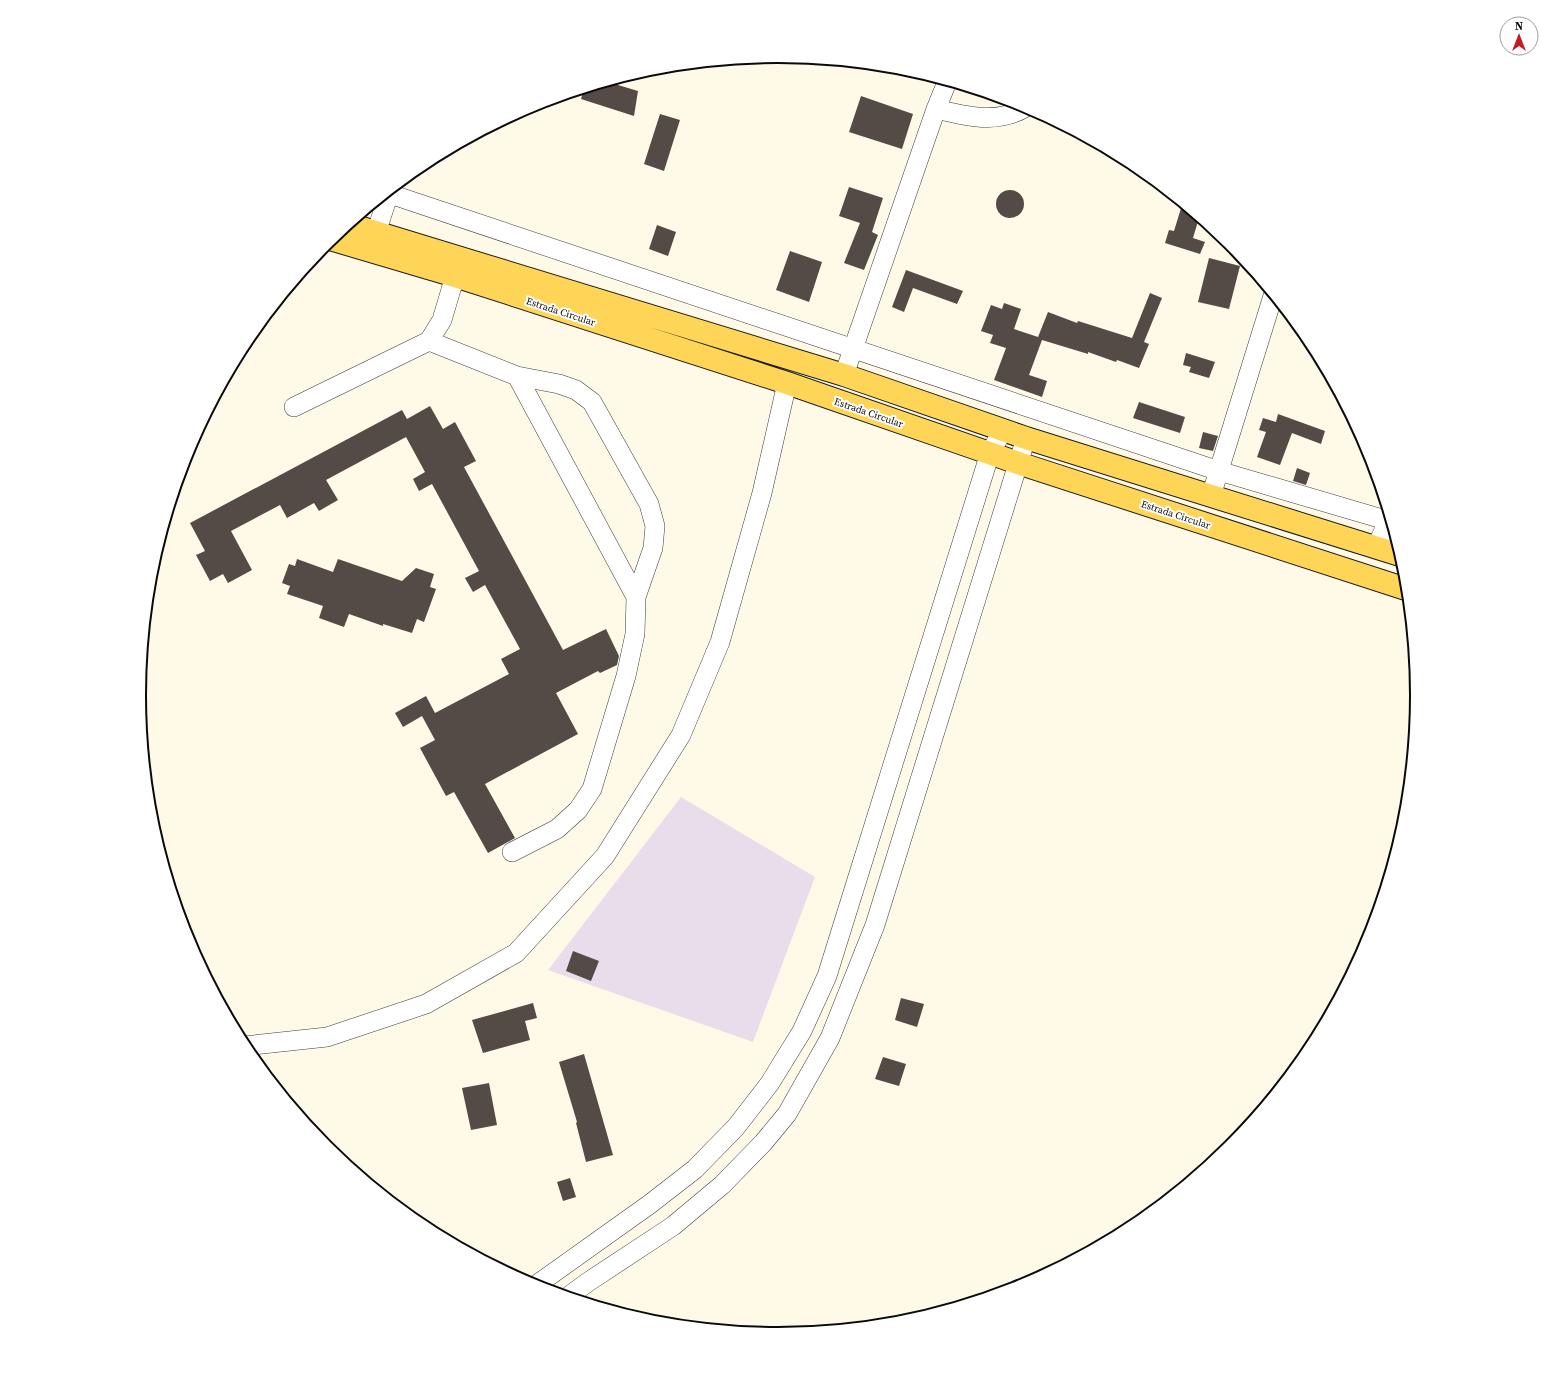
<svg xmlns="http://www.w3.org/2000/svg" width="1555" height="1390" viewBox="0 0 1555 1390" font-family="'Source Serif 4',serif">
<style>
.industrial{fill:#e9ddeb}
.building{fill:#544b46}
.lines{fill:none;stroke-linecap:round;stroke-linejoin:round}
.minor-casing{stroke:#3d3d3d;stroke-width:20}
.major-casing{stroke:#1b1b1b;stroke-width:24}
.minor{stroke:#fff;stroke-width:19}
.major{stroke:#ffd558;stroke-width:22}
.labels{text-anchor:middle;stroke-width:4;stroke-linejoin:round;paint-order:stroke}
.street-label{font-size:10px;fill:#0a0a0a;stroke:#fff}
.rim{fill:none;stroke:#0a0a0a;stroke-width:2}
</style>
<rect width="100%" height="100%" fill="#fffae8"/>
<path class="industrial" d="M 681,797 L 815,877 L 753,1042 L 548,970 Z"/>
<path class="building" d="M 608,82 L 638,91 L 634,116 L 581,99 L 584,89 Z
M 861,96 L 913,114 L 902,149 L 849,132 Z
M 660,114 L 680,120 L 664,171 L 644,164 Z
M 849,187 L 883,198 L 872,232 L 878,235 L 864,270 L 844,263 L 860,223 L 839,216 Z
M996 204a14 14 0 1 1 28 0a14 14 0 1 1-28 0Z
M 1182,205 L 1199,218 L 1193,238 L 1205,242 L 1200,254 L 1165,243 L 1169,230 L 1174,231 Z
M 657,225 L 676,232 L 668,256 L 649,249 Z
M 790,251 L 822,262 L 809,302 L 776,290 Z
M 1209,258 L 1240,266 L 1229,309 L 1198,302 Z
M 906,270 L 963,291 L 957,304 L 913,288 L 904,312 L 892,307 Z
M 1150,293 L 1162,298 L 1144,342 L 1149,344 L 1139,368 L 1117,360 L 1116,362 L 1088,352 L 1088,354 L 1042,340 L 1029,375 L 1047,381 L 1042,397 L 994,380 L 1006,348 L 990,343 L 993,335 L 981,331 L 991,305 L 1002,309 L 1004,303 L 1021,309 L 1014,329 L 1038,337 L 1048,312 L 1077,323 L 1078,321 L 1132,338 Z
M 1186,353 L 1215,362 L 1209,378 L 1189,372 L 1191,367 L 1183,365 Z
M 1139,402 L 1185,417 L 1180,433 L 1133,418 Z
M 430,406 L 443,429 L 455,422 L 476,461 L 464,467 L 563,650 L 606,629 L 619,656 L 617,665 L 600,673 L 598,671 L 556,693 L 578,734 L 485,784 L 515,838 L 488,853 L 454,792 L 446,796 L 420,748 L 435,740 L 422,716 L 403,727 L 395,713 L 426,696 L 435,713 L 509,674 L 501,659 L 520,649 L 485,585 L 473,592 L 465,578 L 479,571 L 432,484 L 419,491 L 413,479 L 425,472 L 406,437 L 326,480 L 338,500 L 319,511 L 314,503 L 287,518 L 280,505 L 231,531 L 252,570 L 228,583 L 223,574 L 210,581 L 196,555 L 205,551 L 190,523 L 402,410 L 407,419 Z
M 1278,414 L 1325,431 L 1321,444 L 1292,433 L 1280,465 L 1257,457 L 1266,432 L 1259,430 L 1263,418 L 1276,422 Z
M 1203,432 L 1218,436 L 1213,451 L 1199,448 Z
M 1297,468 L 1310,473 L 1306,485 L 1293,481 Z
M 297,559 L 333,572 L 338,559 L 402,581 L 416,568 L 434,574 L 430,587 L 436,589 L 424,622 L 417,619 L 412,633 L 383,624 L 383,626 L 349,614 L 344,627 L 319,618 L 323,606 L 287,594 L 290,586 L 282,583 L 289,564 L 295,566 Z
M 573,951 L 599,961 L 591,981 L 566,971 Z
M 901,998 L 924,1004 L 917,1027 L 895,1020 Z
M 533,1003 L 537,1018 L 525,1021 L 530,1040 L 483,1053 L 472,1020 Z
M 584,1054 L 613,1155 L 586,1162 L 576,1123 L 577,1122 L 559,1062 Z
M 883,1057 L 906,1064 L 899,1086 L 875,1079 Z
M 489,1083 L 497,1125 L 471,1130 L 462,1088 Z
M 570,1178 L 576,1197 L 563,1201 L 557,1182 Z"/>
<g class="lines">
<g class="minor-casing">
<path id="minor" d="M 936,109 C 967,116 997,125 1026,107
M 387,193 L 1219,471 L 1389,521
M 376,233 L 390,190
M 429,341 L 517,376 L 559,384 L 576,390 L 592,402 L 649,504 L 655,526 L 653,548 L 636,597 L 635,634 L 626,676 L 592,789 L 578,810 L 557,829 L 512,852
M 844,375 L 936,109 L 947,82
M 517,376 L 636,597
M 294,407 L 429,341 L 442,320 L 455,276
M 1211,496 L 1273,296
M 1376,548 L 1389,519
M 244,1046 L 327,1037 L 426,1004 L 516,953 L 605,856 L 681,735 L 720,642 L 762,493 L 787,383
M 535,1286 L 650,1204 L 695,1169 L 736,1127 L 770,1083 L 802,1031 L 827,976 L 990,453 L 1003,430
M 569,1296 L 588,1282 L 673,1226 L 722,1185 L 763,1143 L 787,1114 L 830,1038 L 875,925 L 1026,438"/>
</g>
<g class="major-casing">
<path id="major" d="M 349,224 L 844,375 L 1026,438 L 1400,555
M 330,239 L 455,276 L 787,383 L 1018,463 L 1406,589"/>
</g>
<use href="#minor" class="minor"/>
<use href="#major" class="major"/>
</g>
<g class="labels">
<g class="street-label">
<text transform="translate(561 311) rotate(18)" y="4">Estrada Circular</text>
<text transform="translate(869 412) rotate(19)" y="4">Estrada Circular</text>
<text transform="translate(1176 514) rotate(18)" y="4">Estrada Circular</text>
</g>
</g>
<path d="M0 0H1555V1390H0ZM146 695a632 632 0 1 1 1264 0a632 632 0 1 1-1264 0Z" fill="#fff" fill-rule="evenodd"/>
<path class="rim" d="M146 695a632 632 0 1 1 1264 0a632 632 0 1 1-1264 0Z"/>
<g transform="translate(1519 36)"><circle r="19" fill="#ffffff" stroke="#9d9d9d"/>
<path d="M0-3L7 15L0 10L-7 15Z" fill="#c21b24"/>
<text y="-6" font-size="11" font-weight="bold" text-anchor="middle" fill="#0a0a0a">N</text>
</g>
</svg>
